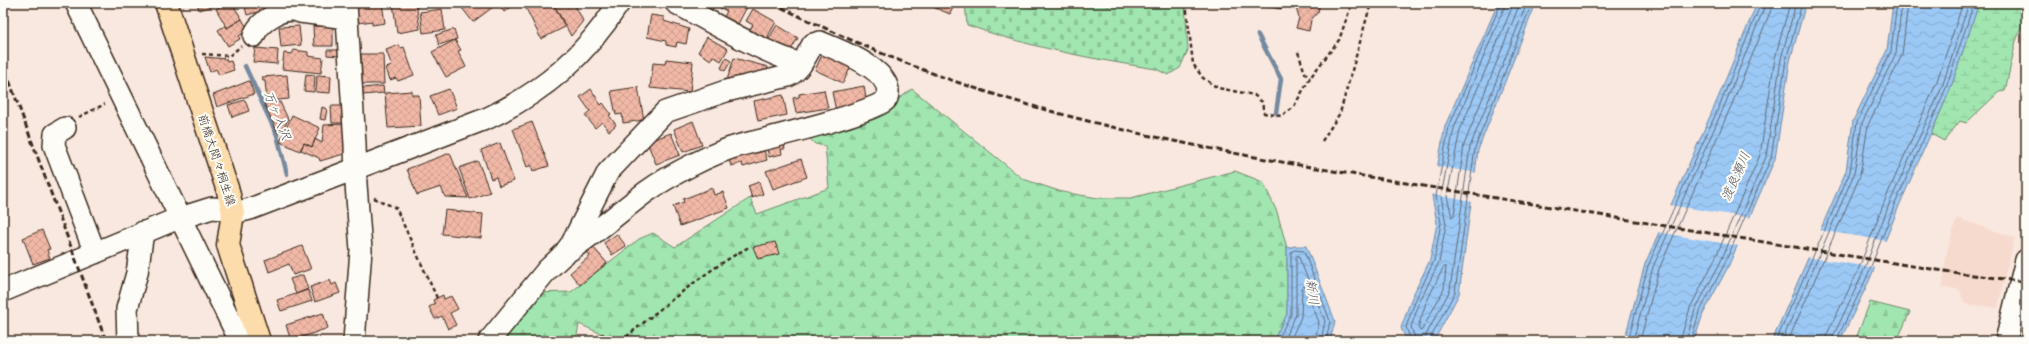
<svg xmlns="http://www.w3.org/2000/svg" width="2029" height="344" viewBox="0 0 2029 344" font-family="'Gochi Hand','Klee One',sans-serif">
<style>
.built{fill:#f7dace}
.forest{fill:url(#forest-firs);stroke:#6e8868}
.wetland{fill:url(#wetland-marsh);stroke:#6e8868}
.cemetery{fill:url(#cemetery-stones);stroke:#6e8868}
.water{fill:url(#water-waves);stroke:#75899f}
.pier{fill:#f9e8df}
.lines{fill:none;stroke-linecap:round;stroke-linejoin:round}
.shore{stroke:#616974;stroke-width:1}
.stream{stroke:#75899f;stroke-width:4.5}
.building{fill:url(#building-cross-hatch);stroke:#3b2a1e}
.minor-casing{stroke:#3b2a1e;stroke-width:24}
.major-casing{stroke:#3b2a1e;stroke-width:25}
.path{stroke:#3b2a1e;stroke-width:2.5;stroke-dasharray:4 3;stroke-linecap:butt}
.minor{stroke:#fdfcf7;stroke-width:21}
.major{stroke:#fddcac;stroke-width:22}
.rail{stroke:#3b2a1e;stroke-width:3;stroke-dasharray:6 3;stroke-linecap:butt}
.labels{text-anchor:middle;stroke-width:4;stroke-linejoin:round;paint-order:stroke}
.street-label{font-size:12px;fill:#3b2a1e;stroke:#fdfcf7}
.water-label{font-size:13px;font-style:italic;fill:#58595e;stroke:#fdfcf7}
</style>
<defs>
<pattern id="forest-firs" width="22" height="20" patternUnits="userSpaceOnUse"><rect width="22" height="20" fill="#a1e6b1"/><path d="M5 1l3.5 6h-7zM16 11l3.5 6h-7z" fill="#8cc598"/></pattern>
<pattern id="wetland-marsh" width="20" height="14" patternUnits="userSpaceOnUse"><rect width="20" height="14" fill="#a1e6b1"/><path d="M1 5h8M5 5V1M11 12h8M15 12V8" fill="none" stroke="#8cc598"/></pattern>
<pattern id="cemetery-stones" width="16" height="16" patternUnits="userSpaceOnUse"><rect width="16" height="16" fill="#a1e6b1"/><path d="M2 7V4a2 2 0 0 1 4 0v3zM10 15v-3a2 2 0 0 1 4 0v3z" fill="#8cc598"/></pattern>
<pattern id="water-waves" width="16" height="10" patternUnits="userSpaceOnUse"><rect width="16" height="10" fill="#9bc8f5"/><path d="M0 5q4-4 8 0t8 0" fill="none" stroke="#86acd2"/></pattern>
<pattern id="building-cross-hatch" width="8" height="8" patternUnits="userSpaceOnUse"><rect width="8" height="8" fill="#f1b8a7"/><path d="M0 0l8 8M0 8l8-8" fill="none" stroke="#d09e8f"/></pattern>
</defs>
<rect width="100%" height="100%" fill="#f9e8df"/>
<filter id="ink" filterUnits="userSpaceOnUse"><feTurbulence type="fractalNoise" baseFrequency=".025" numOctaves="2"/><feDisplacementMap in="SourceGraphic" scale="8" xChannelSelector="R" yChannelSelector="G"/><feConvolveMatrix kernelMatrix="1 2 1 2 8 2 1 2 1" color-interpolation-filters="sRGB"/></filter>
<g filter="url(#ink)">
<path class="built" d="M 1957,218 L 2015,238 L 2006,270 L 1998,308 L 1965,304 L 1959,289 L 1942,288 L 1947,251 Z"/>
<path class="forest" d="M 912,89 L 1023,179 L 1062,192 L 1098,198 L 1131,198 L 1235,171 L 1263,182 L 1277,212 L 1287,248 L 1287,314 L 1273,341 L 618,341 L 579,324 L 576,341 L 493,341 L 534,293 L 571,292 L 639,239 L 653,233 L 675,247 L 750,198 L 757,214 L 829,188 L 825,146 L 815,144 L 802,131 L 851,127 L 892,104 Z
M 1870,302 L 1910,312 L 1897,341 L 1855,341 Z"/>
<path class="wetland" d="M 1979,3 L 2026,3 L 2026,15 L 2016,41 L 2005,91 L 1999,92 L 1966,123 L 1960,121 L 1944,141 L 1931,134 L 1950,90 Z"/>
<path class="cemetery" d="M 965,3 L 1185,3 L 1188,50 L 1180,68 L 1168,75 L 1156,69 C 1092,59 1028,47 967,25 Z"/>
<path class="water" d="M 1498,3 L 1536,3 L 1478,150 L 1459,294 L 1434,341 L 1407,341 L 1401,328 L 1412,297 L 1430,260 L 1437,223 L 1432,196 L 1445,126 Z
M 1757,3 L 1806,3 L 1790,61 L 1775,159 L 1728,267 L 1703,314 L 1694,341 L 1624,341 L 1645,264 L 1718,98 Z
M 1893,3 L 1979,3 L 1950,90 L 1899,206 L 1870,279 L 1840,341 L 1772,341 L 1846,171 L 1853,121 L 1887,50 Z
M 1295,246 L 1306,246 L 1335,321 L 1330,341 L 1273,341 L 1287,314 L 1287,248 Z"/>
<path class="pier" d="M 1435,166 L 1477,173 L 1473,202 L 1430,194 Z
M 1669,205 L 1751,218 L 1739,246 L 1657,232 Z
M 1818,230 L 1887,241 L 1877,268 L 1806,257 Z"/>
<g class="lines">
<path class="shore" d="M 1512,3 L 1511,10 L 1460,130 L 1447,196 L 1452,217 L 1454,215 L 1464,145 L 1520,3
M 1446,267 L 1444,289 L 1422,330 L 1420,331 L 1418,327 L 1426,303 L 1443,268 Z
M 1277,341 L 1291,314 L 1291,252 L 1295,250 L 1304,251 L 1330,321 L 1326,341
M 1283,341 L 1296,315 L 1296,257 L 1298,255 L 1325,321 L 1321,341
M 1290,341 L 1301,317 L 1302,288 L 1304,286 L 1319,322 L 1315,341
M 1411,341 L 1406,327 L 1416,299 L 1434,261 L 1441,223 L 1436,196 L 1449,127 L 1501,3
M 1416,341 L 1411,327 L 1420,301 L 1439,262 L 1446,224 L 1441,196 L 1454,128 L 1506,3
M 1425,341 L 1426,335 L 1450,290 L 1470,147 L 1527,3
M 1430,341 L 1431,337 L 1455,292 L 1475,148 L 1532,3
M 1628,341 L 1648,266 L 1722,100 L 1761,3
M 1633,341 L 1653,267 L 1726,102 L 1766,3
M 1640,341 L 1659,269 L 1732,104 L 1771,10 L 1772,3
M 1680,341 L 1690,308 L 1714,261 L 1760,155 L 1775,58 L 1790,3
M 1686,341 L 1695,310 L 1720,263 L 1766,157 L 1781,59 L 1796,3
M 1691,341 L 1699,313 L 1724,265 L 1771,158 L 1786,60 L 1802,3
M 1776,341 L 1850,172 L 1857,122 L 1891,51 L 1897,3
M 1782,341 L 1854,174 L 1862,123 L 1896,53 L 1902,3
M 1788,341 L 1860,176 L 1868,125 L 1902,55 L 1908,3
M 1825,341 L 1827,334 L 1857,273 L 1885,200 L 1936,84 L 1963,3
M 1831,341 L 1862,275 L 1890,202 L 1942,87 L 1969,3
M 1836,341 L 1867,277 L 1895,204 L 1946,88 L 1974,3"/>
<path class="stream" d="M 1258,35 L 1281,79 L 1276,113
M 245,66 L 277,135 L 287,174"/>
</g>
<path class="building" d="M 197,3 L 223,3 L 199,10 Z
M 232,3 L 242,19 L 227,28 L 216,9 L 224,4 L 226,7 Z
M 244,3 L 267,3 L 268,9 L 247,15 Z
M 356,3 L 382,3 L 385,23 L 372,25 L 372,21 L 359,23 Z
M 393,3 L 416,3 L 420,29 L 397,33 Z
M 469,3 L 489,3 L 493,7 L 473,22 L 462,8 Z
M 498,3 L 517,3 L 504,12 Z
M 525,3 L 553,3 L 565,27 L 541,39 L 524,4 Z
M 553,3 L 574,3 L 583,21 L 571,36 Z
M 696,3 L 717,3 L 711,12 Z
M 722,3 L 740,3 L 747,7 L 738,24 L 724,17 L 727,11 L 720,8 Z
M 929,3 L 955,3 L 950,14 L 928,5 Z
M 1259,3 L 1282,3 L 1281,9 L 1258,5 Z
M 1297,3 L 1320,3 L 1318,12 L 1311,20 L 1309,31 L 1296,28 L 1299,18 L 1296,8 Z
M 442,9 L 445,30 L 423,33 L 420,12 Z
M 753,9 L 776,22 L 766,40 L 749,31 L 753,25 L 746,21 Z
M 651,15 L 664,17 L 664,21 L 689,29 L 686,44 L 677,42 L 676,47 L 666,45 L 666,41 L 647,37 Z
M 242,19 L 248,30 L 239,36 L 240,39 L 228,46 L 218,30 L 226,25 L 227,28 Z
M 777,25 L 798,38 L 789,53 L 768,40 Z
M 299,26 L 301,45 L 281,47 L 279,27 Z
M 313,26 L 333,26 L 333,46 L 314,46 Z
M 454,29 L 457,39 L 439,45 L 436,35 Z
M 707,37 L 728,49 L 721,61 L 713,56 L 711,60 L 698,52 Z
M 455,40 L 461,50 L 458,51 L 466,67 L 446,77 L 432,52 Z
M 399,45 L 401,48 L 404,47 L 414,75 L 398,81 L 396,78 L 390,80 L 386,68 L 392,66 L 386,50 Z
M 255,48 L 278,50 L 277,64 L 253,62 Z
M 294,50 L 308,52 L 308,56 L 323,58 L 321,73 L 282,69 L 284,53 L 292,54 Z
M 327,50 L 339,50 L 339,56 L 327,55 Z
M 823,53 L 852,64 L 843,83 L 815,70 Z
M 361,54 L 383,54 L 384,84 L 362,84 Z
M 205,57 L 226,59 L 227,62 L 231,61 L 234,70 L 219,75 L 216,69 L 210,72 Z
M 726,58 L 731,61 L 725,71 L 721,68 Z
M 734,58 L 768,67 L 765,77 L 726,83 Z
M 666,59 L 693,62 L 690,92 L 650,88 L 653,63 L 665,64 Z
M 306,74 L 315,75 L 314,92 L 304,91 Z
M 287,75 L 289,99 L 267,101 L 265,81 L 263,81 L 262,77 Z
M 317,75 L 331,76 L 330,93 L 316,92 Z
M 249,81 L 254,94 L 217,107 L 213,95 Z
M 383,86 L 384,93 L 363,95 L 362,88 Z
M 864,86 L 867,105 L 836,111 L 832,92 Z
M 638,87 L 644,120 L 623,123 L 622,114 L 616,115 L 611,91 Z
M 449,89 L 457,108 L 438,115 L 430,96 Z
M 591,89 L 601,105 L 603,103 L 611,114 L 609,115 L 616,125 L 609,131 L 602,122 L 595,128 L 585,115 L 590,111 L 580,97 Z
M 824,90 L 828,108 L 796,113 L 793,98 L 799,97 L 799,94 Z
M 412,91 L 412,95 L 419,95 L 421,126 L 388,128 L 385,93 Z
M 783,95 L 787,115 L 758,121 L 754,101 Z
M 245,100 L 249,111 L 232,117 L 228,105 Z
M 280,102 L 288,119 L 283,131 L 278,133 L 264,103 Z
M 331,106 L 344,106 L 345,123 L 332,123 Z
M 322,107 L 327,109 L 325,120 L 320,119 Z
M 292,115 L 320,128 L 312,147 L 304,143 L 300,151 L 280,142 Z
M 693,121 L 702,145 L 683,152 L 674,129 Z
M 532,122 L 549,166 L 533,171 L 531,165 L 527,167 L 513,129 Z
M 344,124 L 347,153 L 320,161 L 319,158 L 301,150 L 304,143 L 312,147 L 315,139 L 322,143 L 324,125 Z
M 671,133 L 680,155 L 656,164 L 647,142 Z
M 782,137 L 785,149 L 781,149 L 782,154 L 769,157 L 765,141 Z
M 500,143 L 514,181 L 499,186 L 496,177 L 491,179 L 481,150 Z
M 763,147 L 767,160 L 743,167 L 742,163 L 731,166 L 728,156 Z
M 450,153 L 468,198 L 445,197 L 441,187 L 417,195 L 407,169 Z
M 801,159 L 807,177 L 773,189 L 766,171 Z
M 478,161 L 490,192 L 470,199 L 459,168 Z
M 759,182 L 763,194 L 752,198 L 748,186 Z
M 712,188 L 714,195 L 723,192 L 729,208 L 680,226 L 673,206 L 684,202 L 683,199 Z
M 445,210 L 483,214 L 481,238 L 442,234 Z
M 42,230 L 50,249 L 47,250 L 50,258 L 33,264 L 23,238 Z
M 617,234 L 626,246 L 612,255 L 604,243 Z
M 775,242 L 779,254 L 758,259 L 753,247 Z
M 302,246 L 311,269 L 293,275 L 289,264 L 269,272 L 265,260 Z
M 593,247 L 607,263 L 580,285 L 570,273 L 590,256 L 587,252 Z
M 303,275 L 308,289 L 296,294 L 290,279 Z
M 330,280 L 332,285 L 336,283 L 340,293 L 315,302 L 310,287 Z
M 308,290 L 312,301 L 281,311 L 277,300 Z
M 443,295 L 444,299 L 451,296 L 458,309 L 450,313 L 456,325 L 448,329 L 442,316 L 435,319 L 429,307 L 435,304 L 433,300 Z
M 323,313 L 328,328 L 291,341 L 286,325 Z
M 603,333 L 607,340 L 605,341 L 588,341 Z"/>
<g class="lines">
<g class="minor-casing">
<path id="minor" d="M 76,3 L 240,341
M 346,3 L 355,144 L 356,184 L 361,250 L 354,341
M 676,3 C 716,25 757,49 800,64
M 254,36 C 258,21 285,5 300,12 L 347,18
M 65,128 L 55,134 L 54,145 L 95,253
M 3,291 L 174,220 L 212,208 C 229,208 230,215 250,209 L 488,118 C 545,91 585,56 619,3
M 128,341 L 127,309 L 137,273 L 143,232
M 489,341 L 547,270 L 564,254 L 572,243 L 608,172 L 665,112 L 726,91 L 788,76 C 800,71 807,54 813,44 L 820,42 C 838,50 896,70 887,98 C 883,111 761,140 741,145 C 714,152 670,175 646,192 C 619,212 593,236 564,254
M 2006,341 L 2026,260"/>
</g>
<g class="major-casing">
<path id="major" d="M 166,3 L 228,191 L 233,213 L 228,245 L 259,341"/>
</g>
<path class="path" d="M 1186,3 L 1193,64 L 1203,78 L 1218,88 L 1254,95 L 1262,102 L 1264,113 L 1281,116 L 1293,108 L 1310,78 L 1339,40 L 1352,3
M 1298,52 L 1305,73 L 1310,78
M 202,54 L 229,56 L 241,46
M 79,117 L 105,104
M 1322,141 L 1340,113 L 1371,3
M 374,198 L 396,208 L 437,298
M 621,341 C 661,309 704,271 749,247"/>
<use href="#minor" class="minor"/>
<use href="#major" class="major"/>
<path class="rail" d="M 774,3 C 793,14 814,23 834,32 C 1024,122 1230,154 1436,188 C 1605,216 1774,244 1944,271 L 2026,282
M 3,64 L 106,341"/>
</g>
</g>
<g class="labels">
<g class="street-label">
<text transform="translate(217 160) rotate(72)" y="4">前橋大間々桐生線</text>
</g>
<g class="water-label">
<text transform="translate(278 115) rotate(68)" y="5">万ヶ入沢</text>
<text transform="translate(1735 176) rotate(-66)" y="5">渡良瀬川</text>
<text transform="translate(1313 292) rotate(82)" y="5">新川</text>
</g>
</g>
<rect width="2029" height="344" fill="none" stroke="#fdfcf7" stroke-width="16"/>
<rect x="8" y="8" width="2013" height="328" fill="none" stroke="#3b2a1e" stroke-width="1.5" filter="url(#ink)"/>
</svg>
